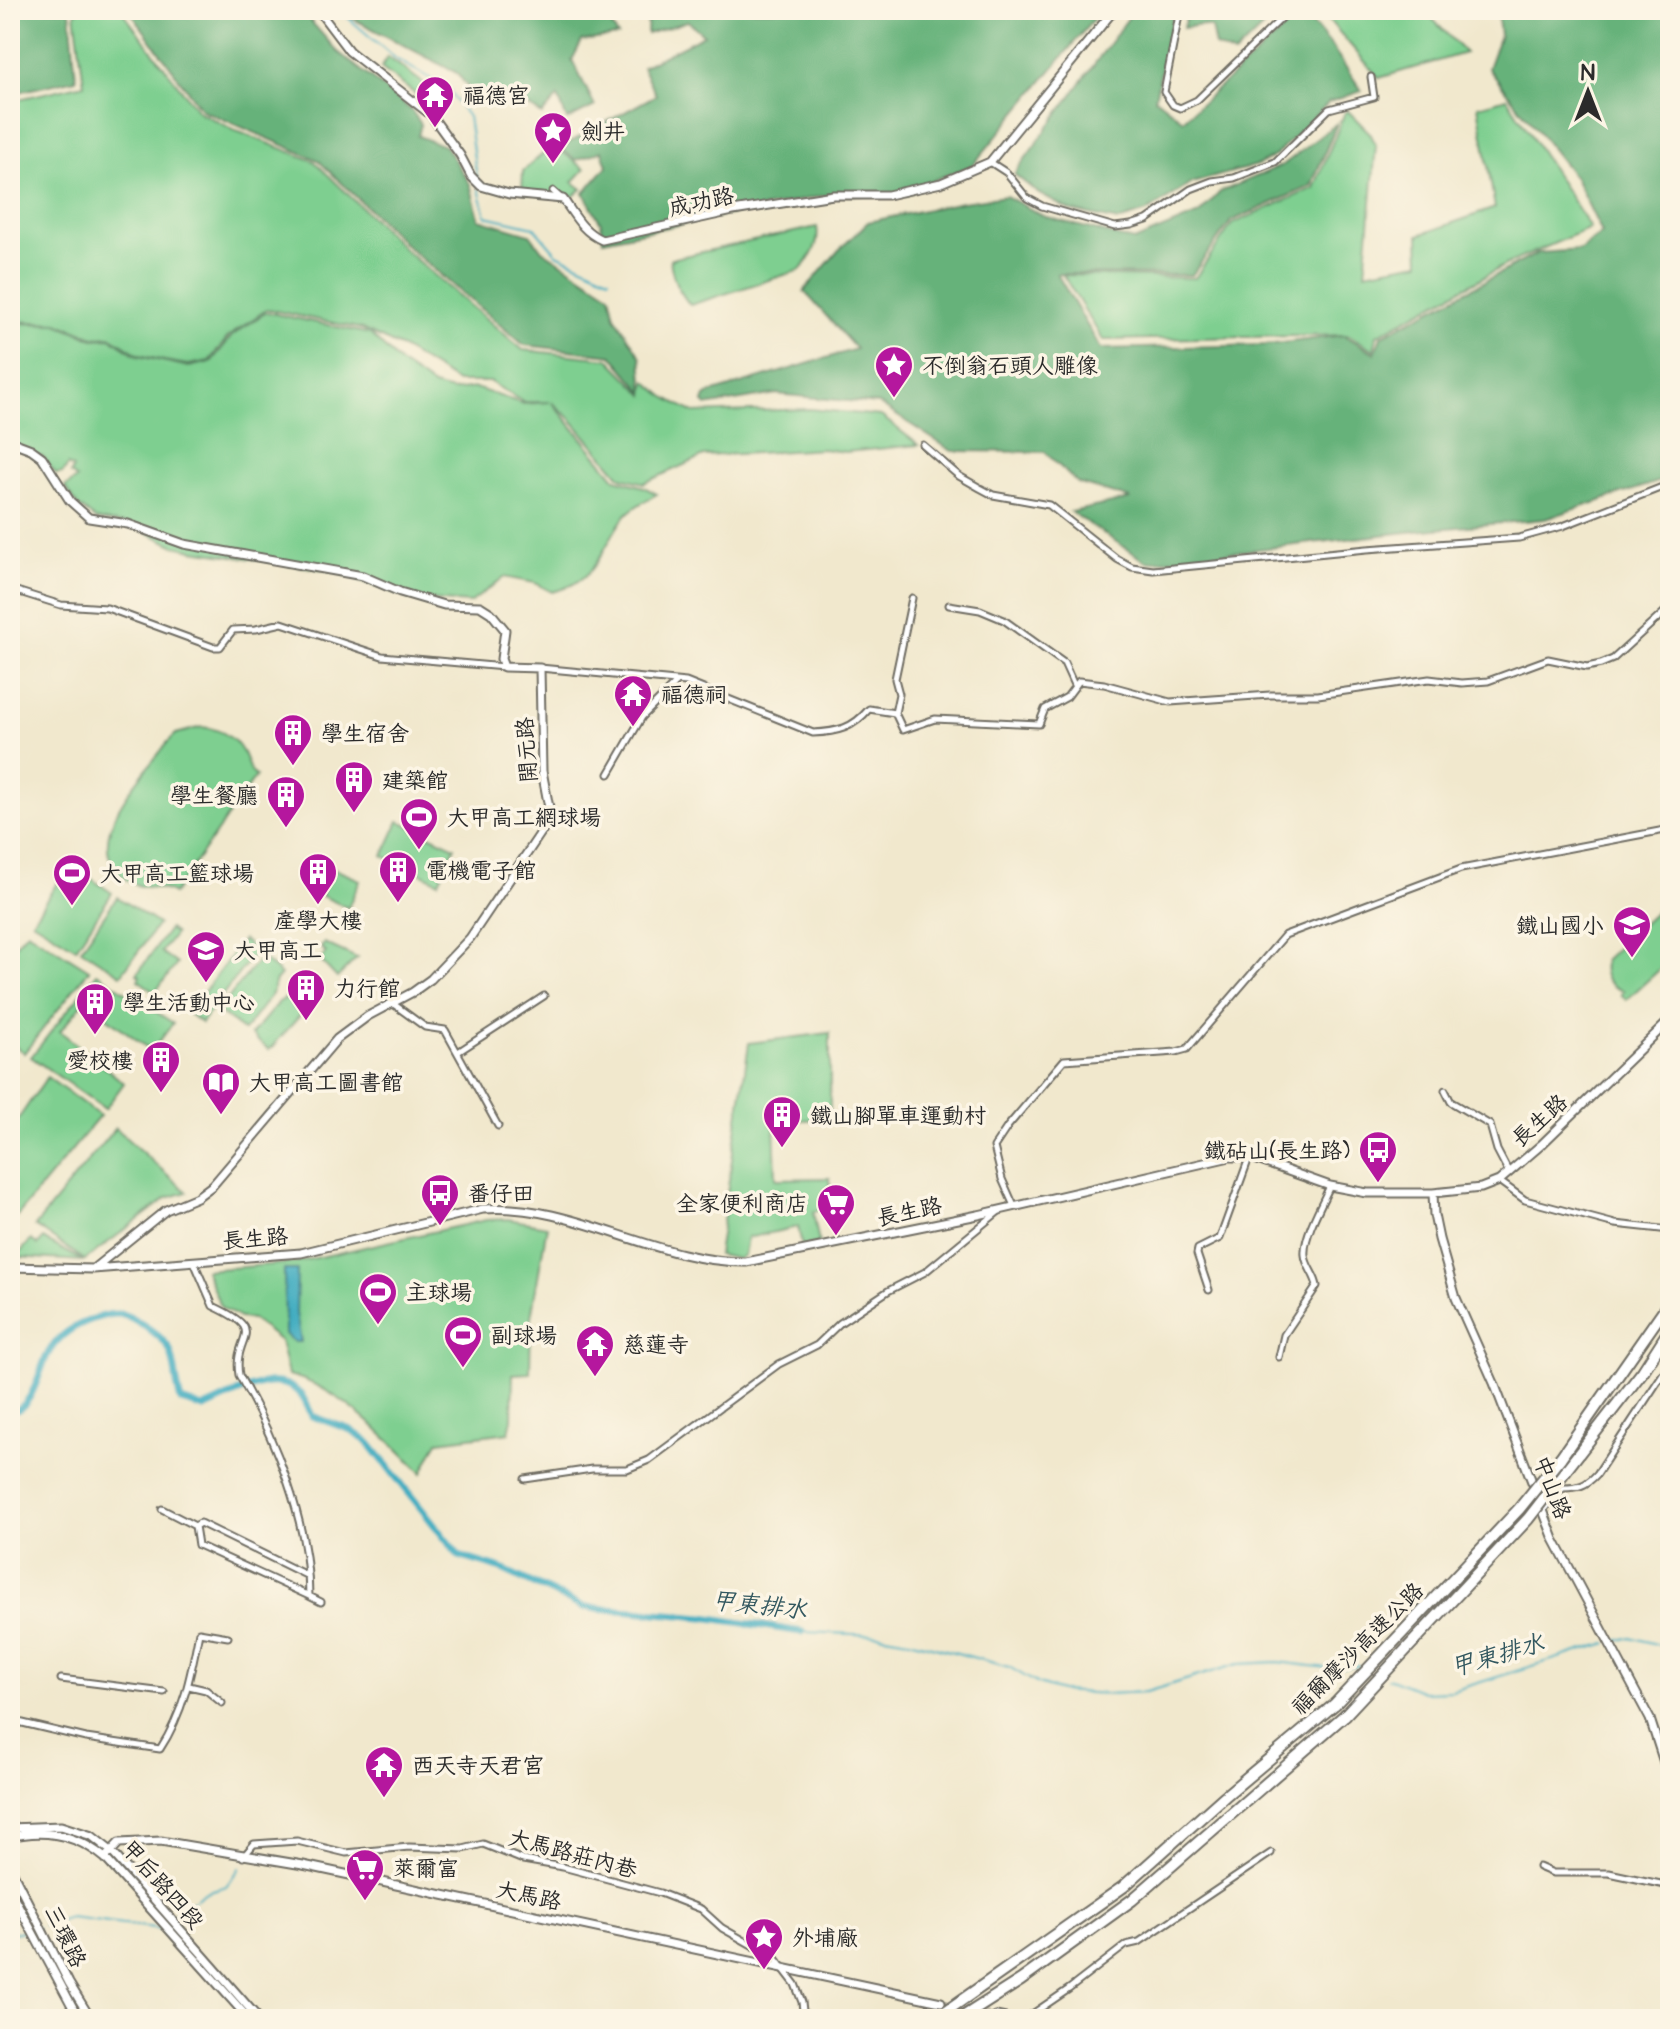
<svg xmlns="http://www.w3.org/2000/svg" width="1680" height="2029" viewBox="0 0 1680 2029" font-family="'Architects Daughter','LXGW WenKai TC',sans-serif">
<style>
.green{fill:#7ecf90;stroke:#547d5e;stroke-width:2}
.forest{fill:#66b27a;stroke:#486e52;stroke-width:2}
.water{fill:#42adc1;stroke:#366c76;stroke-width:2}
.lines{fill:none;stroke-linecap:round;stroke-linejoin:round}
.stream{stroke:#42adc1;stroke-width:2}
.canal{stroke:#42adc1;stroke-width:7}
.secondary-tunnel{stroke:#c9c2ad;stroke-width:7;stroke-dasharray:7 3.5;stroke-linecap:butt}
.street-casing{stroke:#706d64;stroke-width:9}
.secondary-casing{stroke:#706d64;stroke-width:11}
.highway-casing{stroke:#706d64;stroke-width:14}
.street{stroke:#fff;stroke-width:5}
.secondary{stroke:#fff;stroke-width:7}
.highway{stroke:#fff;stroke-width:10}
.highway-bridge-casing{stroke:#706d64;stroke-width:14;stroke-linecap:butt}
.highway-bridge{stroke:#fff;stroke-width:10}
.labels{text-anchor:middle;stroke-width:7;stroke-linejoin:round;paint-order:stroke}
.poi-label{font-size:22px;fill:#2b2b2b;stroke:#fcf5e5;text-anchor:start}
.street-label{font-size:22px;fill:#2b2b2b;stroke:#fcf5e5}
.water-label{font-size:24px;font-style:italic;fill:#335860;stroke:#fcf5e5}
</style>
<rect width="100%" height="100%" fill="#fcf5e5"/>
<filter id="ink" filterUnits="userSpaceOnUse"><feTurbulence type="fractalNoise" baseFrequency=".0125" numOctaves="2"/><feDisplacementMap in="SourceGraphic" scale="16" xChannelSelector="R" yChannelSelector="G"/><feConvolveMatrix kernelMatrix="1 2 1 2 8 2 1 2 1" color-interpolation-filters="sRGB"/></filter>
<filter id="wash" filterUnits="userSpaceOnUse"><feTurbulence type="fractalNoise" baseFrequency=".006" numOctaves="4" result="noise"/><feDisplacementMap in="SourceGraphic" scale="32" xChannelSelector="R" yChannelSelector="G"/><feGaussianBlur stdDeviation="1.8" result="paint"/><feColorMatrix in="noise" values="0 0 0 0 0 0 0 0 0 0 0 0 0 0 0 0 0 1.4 0 .05"/><feComposite in="paint" operator="in"/></filter>
<g filter="url(#wash)">
<rect width="100%" height="100%" fill="#f1e8cd"/>
<path class="green" d="M 79,10 L 121,10 L 199,112 L 234,130 L 314,161 L 407,252 L 523,350 L 609,359 L 644,395 L 646,381 L 665,397 L 694,413 L 810,409 L 881,416 L 919,445 L 845,452 L 823,449 L 704,456 L 644,483 L 621,477 L 571,419 L 552,402 L 616,479 L 644,487 L 657,494 C 647,500 632,507 625,516 C 599,550 601,580 552,592 L 535,583 L 504,577 L 470,603 L 412,599 L 333,571 L 193,550 L 173,545 L 132,525 L 96,520 L 77,505 L 65,487 L 77,479 L 71,474 L 73,468 L 68,465 L 63,473 L 56,474 L 43,457 L 10,445 L 10,323 L 57,324 L 94,339 L 110,338 L 138,356 L 189,367 L 211,362 L 232,336 L 266,312 L 370,334 L 401,364 L 433,386 L 452,391 L 475,388 L 524,404 L 550,402 L 523,402 L 490,382 L 457,382 L 402,348 L 362,329 L 267,309 L 229,336 L 209,361 L 188,365 L 165,361 L 140,355 L 110,336 L 94,337 L 58,323 L 10,321 L 10,101 L 84,84 L 75,13 Z
M 1320,10 L 1424,10 L 1465,53 L 1379,78 Z
M 388,57 L 439,95 L 431,106 L 381,68 Z
M 1507,98 L 1590,228 L 1507,264 L 1377,335 L 1374,350 L 1349,335 L 1103,340 L 1063,275 L 1195,278 L 1232,224 L 1314,188 L 1345,112 L 1348,111 L 1370,133 L 1376,145 L 1365,272 L 1420,262 L 1419,235 L 1495,208 L 1478,106 Z
M 553,145 L 585,169 L 573,182 L 582,189 L 569,200 L 522,192 L 523,171 Z
M 817,227 C 820,243 811,259 800,270 L 690,305 C 678,290 672,278 670,259 Z
M 202,727 C 223,729 239,740 246,760 C 249,768 249,771 256,776 L 173,894 C 159,884 141,891 127,880 C 75,842 142,777 167,743 L 176,734 Z
M 399,821 L 455,847 L 439,882 L 383,856 Z
M 70,864 L 112,893 L 76,948 L 32,921 Z
M 332,868 L 360,880 L 348,908 L 320,895 Z
M 117,897 L 158,924 L 121,975 L 81,949 Z
M 1668,900 L 1670,908 L 1666,912 L 1670,913 L 1670,960 L 1626,1000 L 1621,994 L 1624,991 C 1608,986 1600,975 1605,959 Z
M 169,929 L 175,934 L 161,952 L 177,964 L 155,992 L 138,980 L 140,976 L 137,974 Z
M 27,931 L 89,970 L 24,1053 L 10,1042 L 10,951 Z
M 243,940 L 256,951 L 201,1023 L 188,1013 Z
M 324,943 L 357,958 L 337,978 L 320,960 L 326,952 L 321,948 Z
M 261,957 L 281,975 L 275,982 L 272,994 L 244,1031 L 218,1011 Z
M 97,973 L 173,1023 L 152,1051 L 85,1001 L 60,1031 L 124,1083 L 105,1109 L 31,1057 Z
M 296,985 L 314,1000 L 269,1050 L 251,1035 L 279,1002 L 291,995 Z
M 830,1033 L 830,1119 L 774,1121 L 776,1179 L 830,1178 L 830,1207 L 813,1212 L 819,1243 L 802,1246 L 798,1227 L 747,1238 L 744,1255 L 738,1259 L 718,1255 L 749,1043 Z
M 47,1077 L 100,1116 L 17,1216 L 10,1210 L 10,1131 Z
M 115,1128 L 187,1192 L 167,1198 L 85,1260 L 35,1226 Z
M 508,1219 L 547,1226 L 531,1317 L 530,1373 L 513,1374 L 512,1419 L 509,1432 L 438,1441 L 422,1473 C 387,1438 338,1386 288,1375 L 280,1341 L 252,1319 L 240,1318 L 221,1307 L 205,1270 L 293,1263 L 486,1220 Z
M 43,1239 L 84,1261 L 16,1257 L 31,1240 L 38,1245 Z"/>
<path class="forest" d="M 10,10 L 70,10 L 76,79 L 10,94 Z
M 129,10 L 301,10 L 337,51 L 411,110 L 421,124 L 418,136 L 445,146 L 470,184 L 479,219 L 530,234 L 542,250 L 610,294 L 615,316 L 641,357 L 644,393 L 612,355 L 524,345 L 411,250 L 318,160 L 202,110 Z
M 343,10 L 597,10 L 606,17 L 618,36 L 582,41 L 572,60 L 595,106 L 567,120 L 558,97 L 542,115 L 513,96 L 472,93 L 457,73 L 346,15 Z
M 648,10 L 1101,10 L 973,165 L 934,180 L 906,195 L 827,195 L 603,240 L 601,223 L 584,193 L 607,166 L 602,151 L 576,160 L 559,148 L 656,95 L 642,67 L 704,35 L 688,21 L 647,34 Z
M 1134,10 L 1174,10 L 1155,98 L 1183,120 L 1303,12 L 1330,44 L 1362,91 L 1329,102 L 1275,156 L 1258,165 L 1192,183 L 1147,212 L 1118,221 L 1071,211 L 1039,194 L 1014,174 Z
M 1188,10 L 1281,10 L 1234,55 L 1215,46 L 1211,27 L 1201,25 L 1183,28 Z
M 1497,10 L 1670,10 L 1670,478 L 1545,519 L 1425,530 L 1147,562 L 1071,512 L 1131,499 L 1077,483 L 1045,452 L 952,451 L 879,404 L 776,394 L 706,406 L 703,402 L 705,397 L 711,393 L 856,349 L 804,291 L 838,251 L 868,222 L 962,202 L 1006,196 L 1043,216 L 1134,241 L 1199,214 L 1220,192 L 1283,165 L 1337,123 L 1311,186 L 1231,221 L 1192,275 L 1057,274 L 1101,349 L 1266,345 L 1344,335 L 1375,353 L 1381,336 L 1538,253 L 1580,250 L 1602,233 L 1575,178 L 1488,68 L 1500,35 Z"/>
<path class="water" d="M 284,1270 L 297,1270 L 296,1313 L 301,1342 L 294,1342 L 285,1334 Z"/>
<g class="lines">
<path class="stream" d="M 339,10 L 396,59 L 447,88 L 468,117 L 477,178
M 479,189 L 486,216 L 534,227 L 557,254 L 609,278
M 802,1632 L 879,1635 L 909,1640 L 1009,1667 L 1038,1684 L 1061,1691 L 1106,1694 L 1146,1692 L 1238,1664 L 1277,1662 L 1336,1669 L 1357,1666 L 1363,1668
M 1614,1642 L 1631,1637 L 1670,1648
M 1388,1678 L 1423,1692 L 1452,1691 L 1607,1643
M 166,1924 L 175,1914 L 206,1892 L 226,1886 L 240,1868
M 43,1925 L 70,1917 L 162,1929
M 10,1934 L 37,1927"/>
<path class="canal" d="M 10,1412 C 35,1408 38,1369 49,1352 C 60,1334 74,1326 93,1319 C 117,1311 125,1312 145,1326 C 154,1332 168,1343 171,1353 C 176,1368 176,1385 181,1401 L 204,1408 C 230,1398 275,1366 300,1394 C 305,1399 309,1409 312,1416 L 351,1430 L 369,1443 L 459,1556 L 502,1569 L 583,1607 L 704,1617 L 802,1632"/>
</g>
</g>
<g filter="url(#ink)">
<g class="lines">
<path class="secondary-tunnel" d="M 941,2002 L 996,2016"/>
<g class="street-casing">
<path id="street" d="M 1180,10 L 1164,92 L 1173,105 L 1180,108 L 1197,100 L 1290,10
M 990,162 L 1007,173 L 1027,198 L 1042,206 L 1115,227 L 1131,225 L 1147,220 L 1191,189 L 1212,181 L 1234,178 L 1275,162 L 1329,109 L 1374,97 L 1371,77
M 553,191 L 562,199
M 923,445 L 959,476 L 980,488 L 993,495 L 1049,505 L 1117,559 L 1132,567 L 1153,570 L 1367,549 L 1519,538 L 1563,526 L 1670,484
M 10,589 L 61,605 L 107,608 L 213,647 L 220,647 L 233,630 L 256,629 L 282,623 L 382,656 L 504,667
M 949,605 L 980,610 L 1004,620 L 1064,663 L 1074,685
M 540,668 L 686,682 L 813,733 C 838,732 853,728 869,709 L 895,713 L 903,730 L 935,719 L 1039,724 L 1045,709 L 1067,697 L 1079,681 L 1104,684 L 1170,702 L 1270,695 L 1318,695 L 1429,679 L 1462,683 L 1488,681 L 1548,659 L 1587,667 L 1601,664 L 1613,659 L 1670,607
M 895,713 L 899,694 L 895,679 L 912,598
M 609,774 L 642,717 L 677,682
M 392,1003 L 425,1027 L 445,1030 L 498,1126
M 458,1052 L 544,996
M 1445,1090 L 1451,1102 L 1490,1125 L 1497,1150 L 1508,1171
M 1499,1181 L 1525,1200 L 1615,1224 L 1670,1230
M 1014,1206 L 1002,1179 L 994,1147 L 1008,1126 L 1064,1060 L 1176,1052 L 1187,1049 L 1285,935 L 1461,869 L 1670,829
M 194,1262 L 213,1306 C 271,1333 232,1334 239,1375 C 275,1438 309,1523 309,1596 L 321,1602
M 1209,1290 L 1197,1254 L 1198,1249 L 1220,1238 L 1249,1158
M 1279,1357 L 1284,1335 L 1317,1286 C 1315,1274 1306,1267 1305,1255 C 1303,1237 1322,1203 1330,1186
M 525,1479 L 592,1469 L 627,1469 L 649,1460 L 779,1364 L 817,1345 L 840,1323 L 888,1291 L 925,1272 L 999,1211
M 162,1509 L 195,1526 L 198,1545 L 309,1596
M 1543,1510 L 1563,1488 C 1578,1488 1586,1486 1597,1474 L 1670,1363
M 195,1526 L 200,1523 L 308,1576
M 61,1679 L 164,1692
M 189,1686 L 206,1690 L 222,1703
M 10,1720 L 86,1738 L 160,1749 C 184,1712 191,1674 199,1632 L 228,1637
M 243,1857 L 254,1844 L 297,1841 L 346,1853 L 409,1847 L 463,1849 L 483,1844 L 523,1860 L 563,1867 L 660,1893 L 701,1909 L 722,1928 L 775,1958 L 795,1984 L 802,2002 L 804,2019
M 1539,1867 L 1553,1873 L 1609,1873 L 1670,1886
M 1025,2019 L 1069,1989 L 1126,1945 L 1139,1942 L 1271,1853"/>
</g>
<g class="secondary-casing">
<path id="secondary" d="M 318,10 L 349,51 L 431,115 L 460,155 L 471,176 L 481,186 L 509,194 L 563,199 C 575,216 583,232 602,240 L 733,211 L 833,195 L 888,195 L 941,183 L 990,162 L 1114,10
M 10,441 L 31,449 L 42,457 L 70,501 L 89,518 L 128,524 L 184,544 L 363,576 L 400,592 L 444,605 L 480,606 L 491,613 L 505,630 L 501,659 L 504,667 L 540,668 L 542,771 L 550,813 L 542,831 L 470,938 L 431,979 L 413,992 L 368,1016 L 337,1039 L 213,1185 L 197,1197 L 166,1210 L 93,1269
M 1433,1193 L 1434,1215 L 1439,1239 L 1456,1298 L 1494,1383 L 1554,1539 L 1650,1719 L 1670,1781
M 10,1267 L 93,1269 L 301,1253 L 483,1209 C 573,1202 656,1263 746,1262 L 978,1215 L 1230,1157 L 1249,1157 L 1330,1186 L 1367,1193 L 1433,1193 L 1481,1188 L 1499,1181 L 1541,1145 L 1670,1020
M 10,1828 L 61,1826 L 92,1836 L 111,1851 L 137,1880 L 259,2019
M 10,1837 C 46,1828 77,1835 105,1858 L 249,2019
M 105,1858 L 119,1843 L 161,1841 L 303,1865 L 941,2002
M 10,1867 L 69,1983 L 91,2019
M 10,1890 L 79,2019
M 996,2016 L 1010,2019"/>
</g>
<g class="highway-casing">
<path id="highway" d="M 935,2019 L 1123,1887 L 1225,1796 L 1335,1704
M 960,2019 L 1021,1980 L 1132,1900 L 1345,1715"/>
</g>
<use href="#street" class="street"/>
<use href="#secondary" class="secondary"/>
<use href="#highway" class="highway"/>
<g class="highway-bridge-casing">
<path id="highway-bridge" d="M 1335,1704 L 1519,1509 L 1561,1457 L 1670,1301
M 1345,1715 L 1528,1519 L 1643,1371 L 1670,1329"/>
</g>
<use href="#highway-bridge" class="highway-bridge"/>
</g>
</g>
<defs>
<g id="temple-pin" transform="scale(2)"><path d="M0 17L-7.5 6A9.5 9.5 0 1 1 7.5 6Z" fill="#b5179e" stroke="#fcf5e5"/><path d="M0-6L5-2H3V0L6.5 2.5H4V6H1.5V3h-3V6H-4V2.5H-6.5L-3 0V-2H-5Z" fill="#fff"/></g>
<g id="sight-pin" transform="scale(2)"><path d="M0 17L-7.5 6A9.5 9.5 0 1 1 7.5 6Z" fill="#b5179e" stroke="#fcf5e5"/><path d="M0-6L1.8-2.2L6-1.7L2.9 1.2L3.7 5.4L0 3.3L-3.7 5.4L-2.9 1.2L-6-1.7L-1.8-2.2Z" fill="#fff"/></g>
<g id="building-pin" transform="scale(2)"><path d="M0 17L-7.5 6A9.5 9.5 0 1 1 7.5 6Z" fill="#b5179e" stroke="#fcf5e5"/><path d="M-4-6H4V6H1V3H-1V6H-4ZM-2.5-4.3h1.7v1.8h-1.7ZM.8-4.3h1.7v1.8H.8ZM-2.5-1h1.7V.8h-1.7ZM.8-1h1.7V.8H.8Z" fill="#fff"/></g>
<g id="stadium-pin" transform="scale(2)"><path d="M0 17L-7.5 6A9.5 9.5 0 1 1 7.5 6Z" fill="#b5179e" stroke="#fcf5e5"/><path d="M0-5a6.5 5 0 1 0 0 10a6.5 5 0 1 0 0-10ZM-3.5-1.8h7v3.6h-7Z" fill="#fff"/></g>
<g id="school-pin" transform="scale(2)"><path d="M0 17L-7.5 6A9.5 9.5 0 1 1 7.5 6Z" fill="#b5179e" stroke="#fcf5e5"/><path d="M0-5L7-2L0 1L-7-2ZM-4 1L0 2.5L4 1V4Q0 6-4 4Z" fill="#fff"/></g>
<g id="library-pin" transform="scale(2)"><path d="M0 17L-7.5 6A9.5 9.5 0 1 1 7.5 6Z" fill="#b5179e" stroke="#fcf5e5"/><path d="M-6-4Q-3-5.5-.7-3.5V5Q-3 3-6 4ZM6-4Q3-5.5 .7-3.5V5Q3 3 6 4Z" fill="#fff"/></g>
<g id="bus-pin" transform="scale(2)"><path d="M0 17L-7.5 6A9.5 9.5 0 1 1 7.5 6Z" fill="#b5179e" stroke="#fcf5e5"/><path d="M-5-6H5V4H4V6H2V4H-2V6H-4V4H-5ZM-3.5-4V0h7V-4ZM-3.5 1.2v1.5H-2V1.2ZM2 1.2v1.5H3.5V1.2Z" fill="#fff"/></g>
<g id="supermarket-pin" transform="scale(2)"><path d="M0 17L-7.5 6A9.5 9.5 0 1 1 7.5 6Z" fill="#b5179e" stroke="#fcf5e5"/><path d="M-6-5.5h2.5l.6 2H6L4.5 2H-2.5L-4.4-4H-6ZM-1.5 3.2a1.3 1.3 0 1 0 .1 0ZM3 3.2a1.3 1.3 0 1 0 .1 0Z" fill="#fff"/></g>
</defs>
<g fill-rule="evenodd">
<use href="#temple-pin" x="435" y="95"/>
<use href="#sight-pin" x="553" y="131"/>
<use href="#sight-pin" x="894" y="365"/>
<use href="#temple-pin" x="633" y="694"/>
<use href="#building-pin" x="293" y="733"/>
<use href="#building-pin" x="354" y="780"/>
<use href="#building-pin" x="286" y="795"/>
<use href="#stadium-pin" x="419" y="817"/>
<use href="#building-pin" x="398" y="870"/>
<use href="#building-pin" x="318" y="872"/>
<use href="#stadium-pin" x="72" y="873"/>
<use href="#school-pin" x="1632" y="925"/>
<use href="#school-pin" x="206" y="950"/>
<use href="#building-pin" x="306" y="988"/>
<use href="#building-pin" x="95" y="1002"/>
<use href="#building-pin" x="161" y="1060"/>
<use href="#library-pin" x="221" y="1082"/>
<use href="#building-pin" x="782" y="1115"/>
<use href="#bus-pin" x="1378" y="1150"/>
<use href="#bus-pin" x="440" y="1193"/>
<use href="#supermarket-pin" x="836" y="1203"/>
<use href="#stadium-pin" x="378" y="1292"/>
<use href="#stadium-pin" x="463" y="1335"/>
<use href="#temple-pin" x="595" y="1344"/>
<use href="#temple-pin" x="384" y="1765"/>
<use href="#supermarket-pin" x="365" y="1868"/>
<use href="#sight-pin" x="764" y="1937"/>
</g>
<g class="labels">
<g class="poi-label">
<text x="463" y="103">福德宮</text>
<text x="581" y="139">劍井</text>
<text x="922" y="373">不倒翁石頭人雕像</text>
<text x="661" y="702">福德祠</text>
<text x="321" y="741">學生宿舍</text>
<text x="382" y="788">建築館</text>
<text x="258" y="803" text-anchor="end">學生餐廳</text>
<text x="447" y="825">大甲高工網球場</text>
<text x="426" y="878">電機電子館</text>
<text x="100" y="881">大甲高工籃球場</text>
<text x="318" y="928" text-anchor="middle">產學大樓</text>
<text x="1604" y="933" text-anchor="end">鐵山國小</text>
<text x="234" y="958">大甲高工</text>
<text x="334" y="996">力行館</text>
<text x="123" y="1010">學生活動中心</text>
<text x="133" y="1068" text-anchor="end">愛校樓</text>
<text x="249" y="1090">大甲高工圖書館</text>
<text x="810" y="1123">鐵山腳單車運動村</text>
<text x="1350" y="1158" text-anchor="end">鐵砧山(長生路)</text>
<text x="468" y="1201">番仔田</text>
<text x="808" y="1211" text-anchor="end">全家便利商店</text>
<text x="406" y="1300">主球場</text>
<text x="491" y="1343">副球場</text>
<text x="623" y="1352">慈蓮寺</text>
<text x="412" y="1773">西天寺天君宮</text>
<text x="393" y="1876">萊爾富</text>
<text x="792" y="1945">外埔廠</text>
</g>
<g class="street-label">
<text transform="translate(701 201) rotate(-12)" y="8">成功路</text>
<text transform="translate(526 750) rotate(-94)" y="8">開元路</text>
<text transform="translate(1539 1120) rotate(-42)" y="8">長生路</text>
<text transform="translate(909 1211) rotate(-12)" y="8">長生路</text>
<text transform="translate(255 1238) rotate(-5)" y="8">長生路</text>
<text transform="translate(1553 1487) rotate(69)" y="8">中山路</text>
<text transform="translate(1357 1648) rotate(-45)" y="8">福爾摩沙高速公路</text>
<text transform="translate(573 1853) rotate(15)" y="8">大馬路莊內巷</text>
<text transform="translate(163 1884) rotate(48)" y="8">甲后路四段</text>
<text transform="translate(529 1895) rotate(12)" y="8">大馬路</text>
<text transform="translate(66 1936) rotate(64)" y="8">三環路</text>
</g>
<g class="water-label">
<text transform="translate(759 1605) rotate(6)" y="8">甲東排水</text>
<text transform="translate(1497 1655) rotate(-16)" y="8">甲東排水</text>
</g>
</g>
<rect width="1680" height="2029" fill="none" stroke="#fcf5e5" stroke-width="40"/>
<g transform="translate(1588 92)" stroke="#fcf5e5" stroke-width="6" paint-order="stroke">
<path d="M0-6L14 30L0 20L-14 30Z" fill="#2b2b2b"/>
<text y="-12" font-size="22" font-weight="bold" text-anchor="middle" fill="#2b2b2b">N</text>
</g>
</svg>
